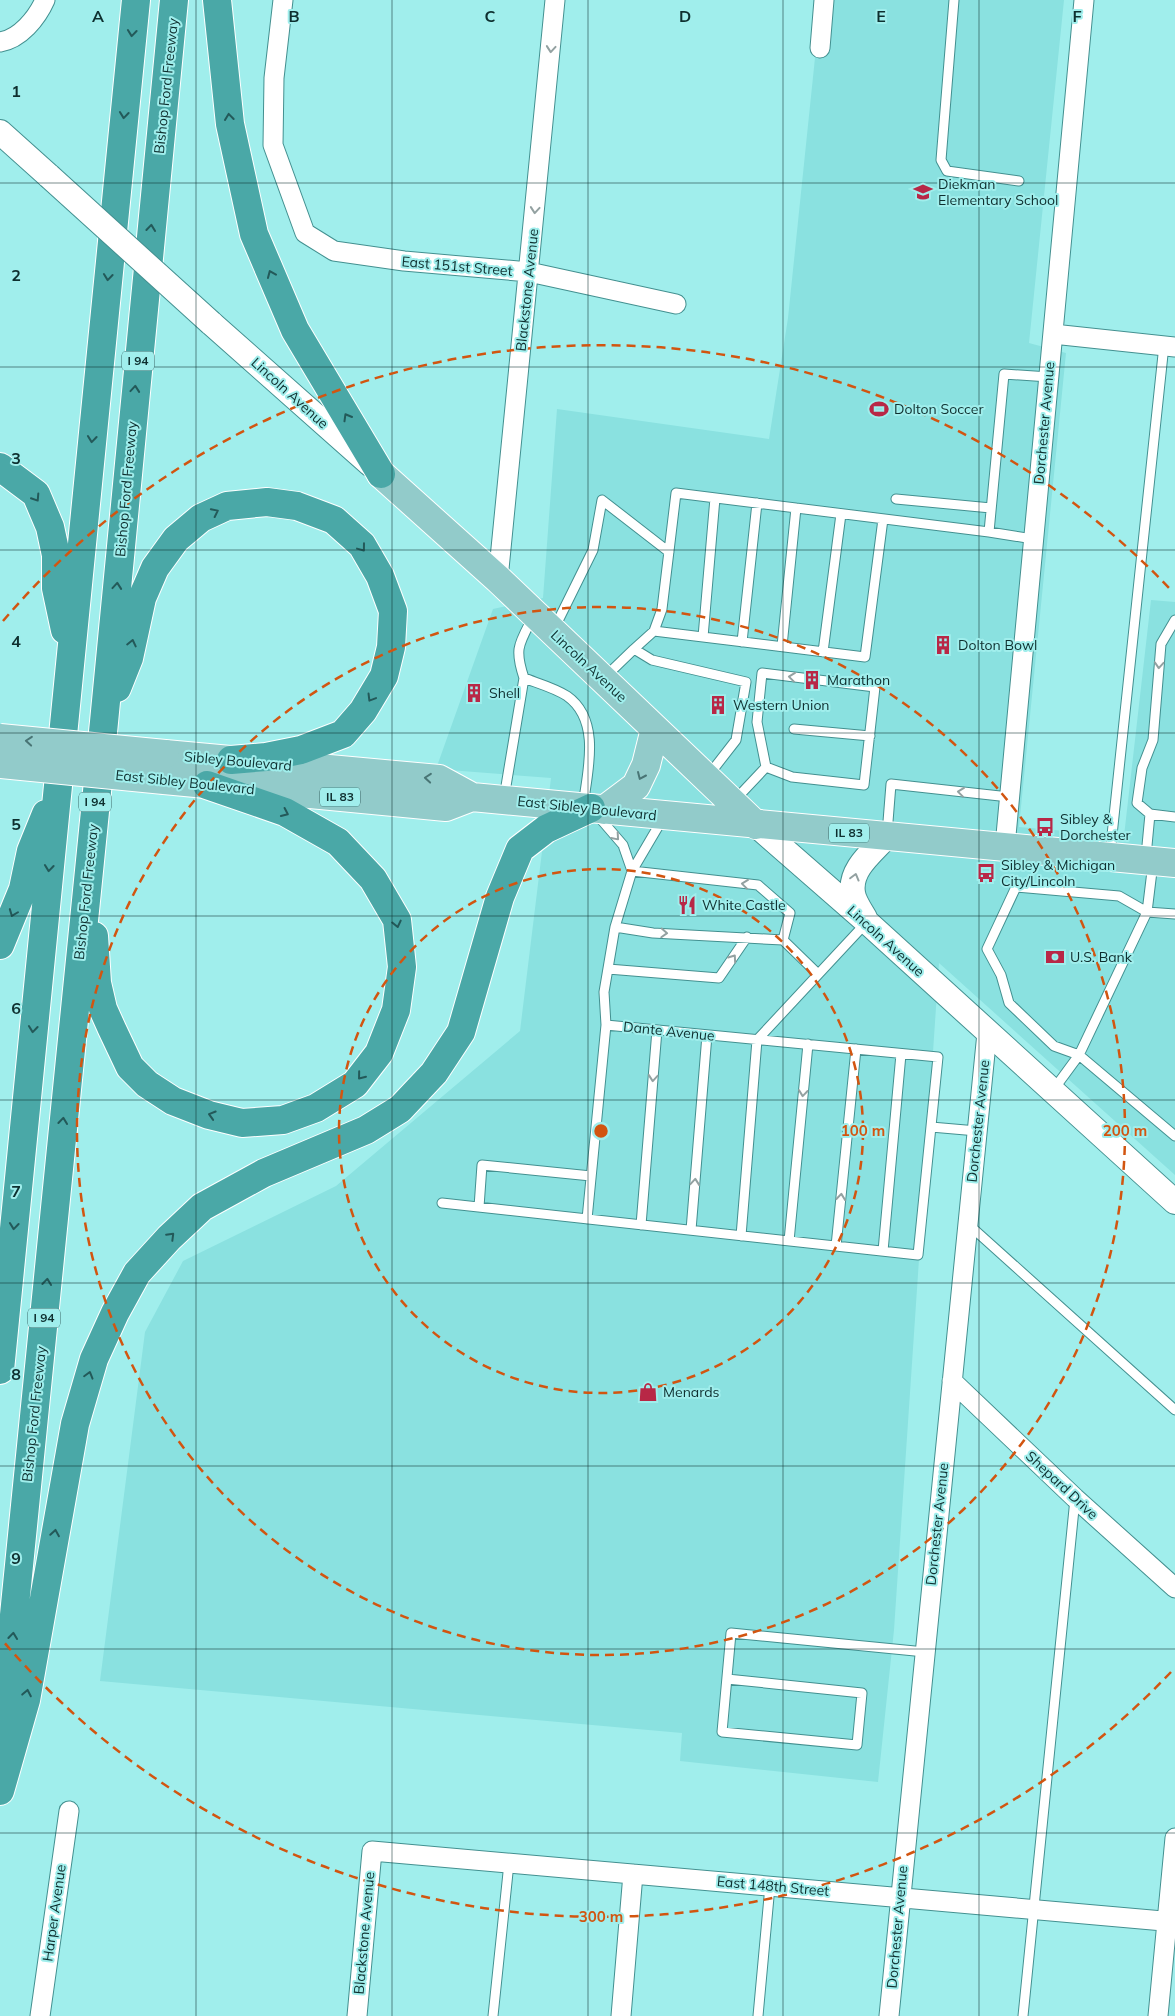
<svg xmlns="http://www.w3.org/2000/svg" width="1175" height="2016" viewBox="0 0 1175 2016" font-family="Mulish,sans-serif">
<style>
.built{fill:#8ae1e0}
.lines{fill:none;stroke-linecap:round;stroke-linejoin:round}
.service-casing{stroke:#439090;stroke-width:11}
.minor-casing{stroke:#439090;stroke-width:21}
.tertiary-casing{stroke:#439090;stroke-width:26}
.primary-casing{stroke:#fff;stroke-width:30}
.motorway-casing{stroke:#fff;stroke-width:30}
.service{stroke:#fff;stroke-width:9}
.minor{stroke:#fff;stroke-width:19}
.tertiary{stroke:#fff;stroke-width:24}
.primary{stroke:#92cbca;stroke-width:28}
.motorway{stroke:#4aa8a7;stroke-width:28}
.tertiary-bridge-casing{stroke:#439090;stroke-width:26;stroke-linecap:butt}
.primary-bridge-casing{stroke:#fff;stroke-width:30;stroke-linecap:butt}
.tertiary-bridge{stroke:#fff;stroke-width:24}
.primary-bridge{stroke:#92cbca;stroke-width:28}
.oneway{stroke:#235959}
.oneway2{stroke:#93a1a1}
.oneway3{stroke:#497575}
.grid{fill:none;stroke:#0e2f2f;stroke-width:1;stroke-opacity:0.55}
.ring{fill:none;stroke:#d25510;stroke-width:2.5;stroke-dasharray:9 6}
.labels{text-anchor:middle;stroke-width:4;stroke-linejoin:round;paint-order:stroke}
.shield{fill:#a0eeec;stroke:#3a6868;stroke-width:1}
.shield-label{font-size:12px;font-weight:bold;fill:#0e2f2f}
.street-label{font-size:14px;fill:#0e2f2f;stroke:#a0eeec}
.poi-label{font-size:14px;fill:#0e2f2f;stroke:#a0eeec;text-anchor:start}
.grid-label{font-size:16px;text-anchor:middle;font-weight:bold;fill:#0e2f2f;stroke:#a0eeec;stroke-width:4;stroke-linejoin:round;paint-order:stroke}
.centre{fill:#d25510;stroke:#a0eeec;stroke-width:2.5}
.ring-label{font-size:15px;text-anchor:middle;font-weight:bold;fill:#d25510;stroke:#a0eeec;stroke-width:4;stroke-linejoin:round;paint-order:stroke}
</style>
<rect width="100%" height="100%" fill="#a0eeec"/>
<path class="built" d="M 821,0 L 1064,0 L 1029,343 L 1066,353 L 1019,827 L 1124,836 L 1151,600 L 1175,602 L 1175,1175 L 939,963 L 894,1630 L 878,1782 L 680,1761 L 682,1733 L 100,1681 L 145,1332 L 183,1261 L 336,1186 L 520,1031 L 551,778 L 436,769 L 493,609 L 543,598 L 557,409 L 769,439 L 788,318 Z"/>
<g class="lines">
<g class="service-casing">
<path id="service" d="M 954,0 L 941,160 L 947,171 L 1019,181
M 896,499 L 991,508
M 1033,539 L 989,532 L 1004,374 L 1049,377
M 1175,620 L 1161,644 L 1153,740 L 1142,768 L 1137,803 L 1150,814 L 1175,817
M 554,629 L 593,550 L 602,500 L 669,552
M 654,631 L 662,609 L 676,493 L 989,532
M 703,637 L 715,498
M 742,642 L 757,503
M 782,646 L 796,508
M 634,649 L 654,631 L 865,657 L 883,519
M 823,652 L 841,514
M 605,677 L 634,649 L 652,660 L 746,682 L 736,740 L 708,776
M 524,678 C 537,683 555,688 567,696 C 601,720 588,770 583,805
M 794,729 L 870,736
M 504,798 L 524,678 C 514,648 519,644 533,617
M 734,801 L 766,767 L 792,777 L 864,785 L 875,687 L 762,673 L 757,722 L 766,767
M 598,816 L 623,845 L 632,871
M 887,834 L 891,784 L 1009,797
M 1110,854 L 1164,345
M 1146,856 L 1150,814
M 1153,863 L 1147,912 L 1079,1055 L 1054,1046 L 1009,1003 L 1001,975 L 987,949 L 1016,887 L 1119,896 L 1147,912 L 1175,914
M 632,871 L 758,885 L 790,913 L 783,940
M 615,927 L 653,933 L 783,940 L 818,974
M 608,969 L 719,978 L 747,937
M 757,1040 L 866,923
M 1054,1089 L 1079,1055 L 1175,1136
M 931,1127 L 977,1131
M 442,1203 L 918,1255 L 938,1057 L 606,1025
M 479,1207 L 482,1165 L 591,1176
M 587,1219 L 606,1025 L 604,992 L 615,927 L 632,871 L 662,820
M 968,1224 L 1175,1410
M 641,1225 L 657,1030
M 691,1230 L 707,1035
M 741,1236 L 757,1040
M 789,1241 L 808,1044
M 836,1246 L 856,1049
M 883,1251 L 901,1054
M 727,1679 L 862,1693 L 857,1745 L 722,1732 L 731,1633 L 925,1652
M 493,2016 L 509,1863
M 758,2016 L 770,1886
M 1023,2016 L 1075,1499"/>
</g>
<g class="minor-casing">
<path id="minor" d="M 283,0 L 274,78 L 273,145 L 305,233 L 334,251 L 404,261 L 529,272 L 676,304
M 0,42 C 20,39 37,18 45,0
M 820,48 L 824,0
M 1053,334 L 1175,347
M 498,579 L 555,0
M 1005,846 L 1084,0
M 952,1381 L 1075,1498 L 1175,1588
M 40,2016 L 69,1811
M 357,2016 L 372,1851 L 1175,1922
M 621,2016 L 633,1874
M 889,2016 L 987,1033
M 1158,2016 L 1175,1838"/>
</g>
<g class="tertiary-casing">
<path id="tertiary" d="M 0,132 L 49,176
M 211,323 L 370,464
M 756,825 L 867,922 L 1175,1202
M 865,918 C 861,911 854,901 853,893 C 849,869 873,852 887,836"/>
</g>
<g class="primary-casing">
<path id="primary" d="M 381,474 L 498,579 L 756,825
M 165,754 L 439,779 L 472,797
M 164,780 L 446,807 L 472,797 L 1175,863
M 604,810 L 636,786 L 646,765 L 655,729"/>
</g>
<g class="motorway-casing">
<path id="motorway" d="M 217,0 L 230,124 L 254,234 L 295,330 L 381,474
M 0,467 L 36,494 L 50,527 L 56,555 L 56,588 L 65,630
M 117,688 L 129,658 L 142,598 L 155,568 L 176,539 L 201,518 L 227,506 L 267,502 L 297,506 L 334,520 L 362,545 L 380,576 L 393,611 L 391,647 L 384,676 L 363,711 L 343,734 L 301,750 L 266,757 L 231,760
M 94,936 L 97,983 L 103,1009 L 112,1029 L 130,1067 L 147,1084 L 173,1101 L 209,1115 L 242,1123 L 283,1120 L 316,1108 L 355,1084 L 379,1053 L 396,1010 L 402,967 L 397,920 L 373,879 L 338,842 L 285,812 L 207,785
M 0,945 L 23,889 L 31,851 L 46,814
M 0,1370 L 136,0
M 0,1754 L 104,722 L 174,0
M 0,1791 L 26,1700 L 75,1424 L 94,1359 L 115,1313 L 137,1273 L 169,1238 L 202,1207 L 264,1173 L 366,1130 L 400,1109 L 434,1073 L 461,1032 L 500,897 L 520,849 L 546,829 L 591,808"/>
</g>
<use href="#service" class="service"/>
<use href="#minor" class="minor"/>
<use href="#tertiary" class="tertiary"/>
<use href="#primary" class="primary"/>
<use href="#motorway" class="motorway"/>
<g class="tertiary-bridge-casing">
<path id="tertiary-bridge" d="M 49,176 L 211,323"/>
</g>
<g class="primary-bridge-casing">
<path id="primary-bridge" d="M 0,738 L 165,754
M 0,764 L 164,780"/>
</g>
<use href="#tertiary-bridge" class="tertiary-bridge"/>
<use href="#primary-bridge" class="primary-bridge"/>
</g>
<defs><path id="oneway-chevron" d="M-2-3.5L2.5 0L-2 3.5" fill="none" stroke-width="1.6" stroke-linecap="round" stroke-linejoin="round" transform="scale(1.25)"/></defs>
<g class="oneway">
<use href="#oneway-chevron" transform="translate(132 33) rotate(96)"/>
<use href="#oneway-chevron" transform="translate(124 115) rotate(96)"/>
<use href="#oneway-chevron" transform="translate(229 117) rotate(-97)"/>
<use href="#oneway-chevron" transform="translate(151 228) rotate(-84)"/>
<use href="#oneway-chevron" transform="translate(271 274) rotate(-113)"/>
<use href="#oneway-chevron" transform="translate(108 277) rotate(96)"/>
<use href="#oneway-chevron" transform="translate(135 389) rotate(-85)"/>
<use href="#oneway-chevron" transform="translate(347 417) rotate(-120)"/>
<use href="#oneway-chevron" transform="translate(92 439) rotate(96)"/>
<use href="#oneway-chevron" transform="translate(36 498) rotate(57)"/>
<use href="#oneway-chevron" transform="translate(215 512) rotate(-26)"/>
<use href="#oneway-chevron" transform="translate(362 548) rotate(53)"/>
<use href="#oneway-chevron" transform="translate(117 586) rotate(-85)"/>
<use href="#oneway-chevron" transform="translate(132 643) rotate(-77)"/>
<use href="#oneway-chevron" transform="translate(371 698) rotate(121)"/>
<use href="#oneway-chevron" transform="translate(285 813) rotate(25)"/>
<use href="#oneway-chevron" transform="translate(49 868) rotate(96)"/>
<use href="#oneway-chevron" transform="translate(13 913) rotate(111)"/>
<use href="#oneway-chevron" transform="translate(397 924) rotate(77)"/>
<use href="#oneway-chevron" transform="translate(33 1029) rotate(96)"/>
<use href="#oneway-chevron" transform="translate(361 1076) rotate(129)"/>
<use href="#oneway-chevron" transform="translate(212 1115) rotate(-163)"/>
<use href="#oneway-chevron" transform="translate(63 1121) rotate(-84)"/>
<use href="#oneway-chevron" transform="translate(14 1226) rotate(96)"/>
<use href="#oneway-chevron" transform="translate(171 1236) rotate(-45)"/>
<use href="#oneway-chevron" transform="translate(47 1282) rotate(-84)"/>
<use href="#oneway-chevron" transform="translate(89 1375) rotate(-74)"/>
<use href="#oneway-chevron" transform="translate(55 1533) rotate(-81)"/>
<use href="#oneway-chevron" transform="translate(13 1636) rotate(-84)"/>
<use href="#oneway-chevron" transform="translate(27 1693) rotate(-79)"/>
</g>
<g class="oneway2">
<use href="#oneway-chevron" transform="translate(551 49) rotate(95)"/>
<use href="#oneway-chevron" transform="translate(535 210) rotate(95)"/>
<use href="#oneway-chevron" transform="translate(1159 665) rotate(94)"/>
<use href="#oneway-chevron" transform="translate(792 677) rotate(-173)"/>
<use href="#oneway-chevron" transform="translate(961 792) rotate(-173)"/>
<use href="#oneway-chevron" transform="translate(616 837) rotate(49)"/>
<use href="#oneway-chevron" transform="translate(855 877) rotate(-75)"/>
<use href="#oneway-chevron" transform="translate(745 884) rotate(-173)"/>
<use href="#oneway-chevron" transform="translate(664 933) rotate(3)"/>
<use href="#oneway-chevron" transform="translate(733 958) rotate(-55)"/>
<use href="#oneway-chevron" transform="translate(653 1078) rotate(95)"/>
<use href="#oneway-chevron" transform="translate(803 1093) rotate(96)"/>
<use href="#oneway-chevron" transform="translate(695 1182) rotate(-85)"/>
<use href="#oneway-chevron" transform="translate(841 1197) rotate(-84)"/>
</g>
<g class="oneway3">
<use href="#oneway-chevron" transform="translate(29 741) rotate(-175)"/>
<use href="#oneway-chevron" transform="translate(641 776) rotate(114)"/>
<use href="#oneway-chevron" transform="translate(428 778) rotate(-175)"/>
</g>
<path class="grid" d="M 196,0 L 196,2016M 392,0 L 392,2016M 588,0 L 588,2016M 783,0 L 783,2016M 979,0 L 979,2016M 0,183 L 1175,183M 0,367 L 1175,367M 0,550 L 1175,550M 0,733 L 1175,733M 0,916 L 1175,916M 0,1100 L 1175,1100M 0,1283 L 1175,1283M 0,1466 L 1175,1466M 0,1649 L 1175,1649M 0,1833 L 1175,1833"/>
<g class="ring">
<circle cx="601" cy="1131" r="262"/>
<circle cx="601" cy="1131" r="524"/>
<path d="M1171 1672A786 786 0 0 1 3 1641M3 621A786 786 0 0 1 1171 590"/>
</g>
<defs>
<g id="school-bare" transform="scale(1.5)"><path d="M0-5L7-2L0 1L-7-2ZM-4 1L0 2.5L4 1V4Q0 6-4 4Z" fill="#b82746" stroke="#a0eeec" stroke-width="2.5" paint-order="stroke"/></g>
<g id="stadium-bare" transform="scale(1.5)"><path d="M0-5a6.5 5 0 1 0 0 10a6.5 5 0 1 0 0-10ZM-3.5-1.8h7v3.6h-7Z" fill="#b82746" stroke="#a0eeec" stroke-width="2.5" paint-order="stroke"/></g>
<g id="building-bare" transform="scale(1.5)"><path d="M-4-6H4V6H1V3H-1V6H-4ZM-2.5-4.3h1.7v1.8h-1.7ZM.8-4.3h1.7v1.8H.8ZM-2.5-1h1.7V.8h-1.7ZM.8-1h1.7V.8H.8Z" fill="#b82746" stroke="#a0eeec" stroke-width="2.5" paint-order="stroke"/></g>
<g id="bus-bare" transform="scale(1.5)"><path d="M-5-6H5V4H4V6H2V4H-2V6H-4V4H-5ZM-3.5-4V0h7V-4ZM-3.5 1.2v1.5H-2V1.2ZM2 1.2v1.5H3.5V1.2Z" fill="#b82746" stroke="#a0eeec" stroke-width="2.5" paint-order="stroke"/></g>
<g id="restaurant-bare" transform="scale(1.5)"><path d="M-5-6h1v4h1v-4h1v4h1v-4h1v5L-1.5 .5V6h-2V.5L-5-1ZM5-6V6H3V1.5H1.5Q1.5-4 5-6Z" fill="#b82746" stroke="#a0eeec" stroke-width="2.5" paint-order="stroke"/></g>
<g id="bank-bare" transform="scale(1.5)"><path d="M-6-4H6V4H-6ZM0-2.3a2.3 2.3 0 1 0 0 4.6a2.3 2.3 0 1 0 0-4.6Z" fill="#b82746" stroke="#a0eeec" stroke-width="2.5" paint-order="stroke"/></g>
<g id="shop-bare" transform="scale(1.5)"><path d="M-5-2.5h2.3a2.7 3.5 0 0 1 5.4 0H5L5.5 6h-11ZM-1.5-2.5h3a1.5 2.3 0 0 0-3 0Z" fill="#b82746" stroke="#a0eeec" stroke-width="2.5" paint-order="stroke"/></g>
</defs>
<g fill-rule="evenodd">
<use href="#school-bare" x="923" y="192"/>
<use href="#stadium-bare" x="879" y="409"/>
<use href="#building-bare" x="943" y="645"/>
<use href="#building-bare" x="812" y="680"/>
<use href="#building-bare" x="474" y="693"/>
<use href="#building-bare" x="718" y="705"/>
<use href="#bus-bare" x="1045" y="827"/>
<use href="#bus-bare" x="986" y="873"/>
<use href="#restaurant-bare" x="687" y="905"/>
<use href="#bank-bare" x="1055" y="957"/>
<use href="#shop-bare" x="648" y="1392"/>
</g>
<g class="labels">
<g class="shield">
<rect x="122" y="351.5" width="32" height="19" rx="4"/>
<rect x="320" y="787.5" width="40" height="19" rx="4"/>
<rect x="79" y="792.5" width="32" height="19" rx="4"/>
<rect x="829" y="823.5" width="40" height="19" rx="4"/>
<rect x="28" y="1308.5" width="32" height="19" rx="4"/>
</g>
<g class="shield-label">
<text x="138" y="365">I 94</text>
<text x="340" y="801">IL 83</text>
<text x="95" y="806">I 94</text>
<text x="849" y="837">IL 83</text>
<text x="44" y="1322">I 94</text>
</g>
<g class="street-label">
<text transform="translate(166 86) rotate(-84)" y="5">Bishop Ford Freeway</text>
<text transform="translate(457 266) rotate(5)" y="5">East 151st Street</text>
<text transform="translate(527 290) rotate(-84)" y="5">Blackstone Avenue</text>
<text transform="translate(290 393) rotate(42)" y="5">Lincoln Avenue</text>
<text transform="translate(1044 423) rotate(-85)" y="5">Dorchester Avenue</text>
<text transform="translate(126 489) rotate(-85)" y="5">Bishop Ford Freeway</text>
<text transform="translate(589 666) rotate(43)" y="5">Lincoln Avenue</text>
<text transform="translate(238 761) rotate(5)" y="5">Sibley Boulevard</text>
<text transform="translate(185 782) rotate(6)" y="5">East Sibley Boulevard</text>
<text transform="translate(587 808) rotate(6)" y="5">East Sibley Boulevard</text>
<text transform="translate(86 892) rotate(-84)" y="5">Bishop Ford Freeway</text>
<text transform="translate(886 941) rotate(42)" y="5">Lincoln Avenue</text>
<text transform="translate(669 1031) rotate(6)" y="5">Dante Avenue</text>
<text transform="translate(978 1121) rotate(-84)" y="5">Dorchester Avenue</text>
<text transform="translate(34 1414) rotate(-84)" y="5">Bishop Ford Freeway</text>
<text transform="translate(1062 1485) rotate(43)" y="5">Shepard Drive</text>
<text transform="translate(937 1524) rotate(-84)" y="5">Dorchester Avenue</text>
<text transform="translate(773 1886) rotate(5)" y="5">East 148th Street</text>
<text transform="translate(54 1913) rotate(-82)" y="5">Harper Avenue</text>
<text transform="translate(897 1927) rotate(-85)" y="5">Dorchester Avenue</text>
<text transform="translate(364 1933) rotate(-85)" y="5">Blackstone Avenue</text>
</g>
<g class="poi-label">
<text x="938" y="189">Diekman<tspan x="938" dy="16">Elementary School</tspan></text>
<text x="894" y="414">Dolton Soccer</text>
<text x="958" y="650">Dolton Bowl</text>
<text x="827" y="685">Marathon</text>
<text x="489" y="698">Shell</text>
<text x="733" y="710">Western Union</text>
<text x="1060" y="824">Sibley &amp;<tspan x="1060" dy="16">Dorchester</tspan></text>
<text x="1001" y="870">Sibley &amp; Michigan<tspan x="1001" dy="16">City/Lincoln</tspan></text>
<text x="702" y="910">White Castle</text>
<text x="1070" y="962">U.S. Bank</text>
<text x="663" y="1397">Menards</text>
</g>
</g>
<g class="grid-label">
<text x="98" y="22">A</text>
<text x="294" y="22">B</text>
<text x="490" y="22">C</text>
<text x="685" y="22">D</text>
<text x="881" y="22">E</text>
<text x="1077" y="22">F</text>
<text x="16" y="97">1</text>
<text x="16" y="281">2</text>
<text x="16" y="464">3</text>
<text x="16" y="647">4</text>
<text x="16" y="830">5</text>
<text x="16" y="1014">6</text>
<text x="16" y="1197">7</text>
<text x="16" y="1380">8</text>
<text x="16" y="1564">9</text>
</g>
<circle cx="601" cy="1131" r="8" class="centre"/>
<g class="ring-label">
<text x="863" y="1136">100 m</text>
<text x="1125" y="1136">200 m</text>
<text x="601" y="1922">300 m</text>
</g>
</svg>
